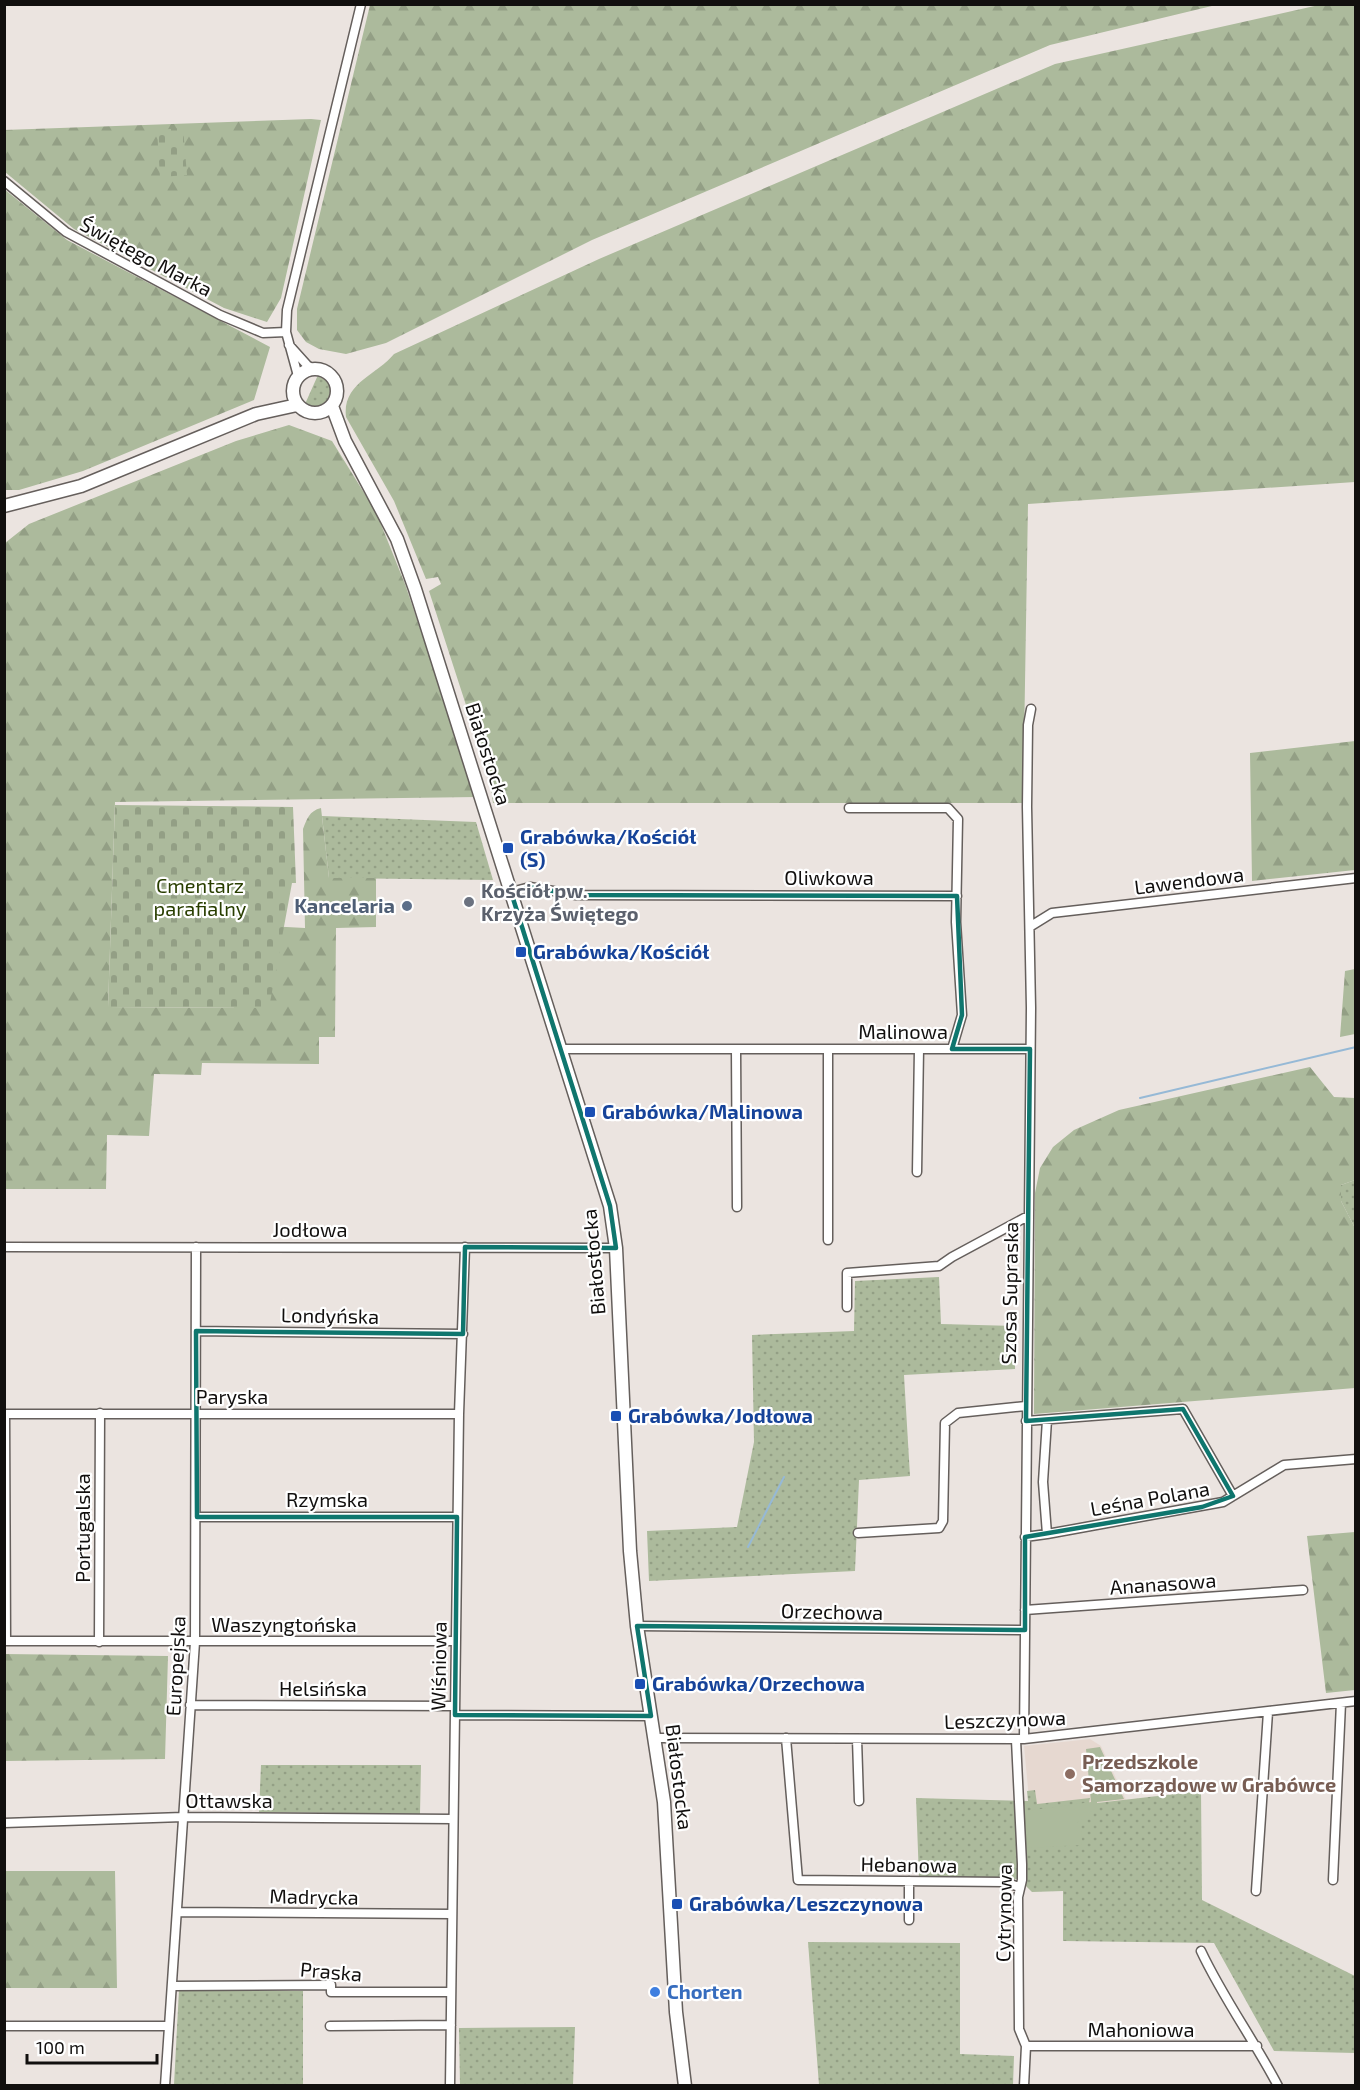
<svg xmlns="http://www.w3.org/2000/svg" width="1360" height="2090" viewBox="0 0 1360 2090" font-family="'Exo 2',sans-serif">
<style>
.built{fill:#e6d8d0}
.grass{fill:url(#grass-dots)}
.forest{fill:url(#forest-firs)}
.cemetery{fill:url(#cemetery-stones)}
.park{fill:#acba9c}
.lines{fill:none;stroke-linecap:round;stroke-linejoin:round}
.stream{stroke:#96b9d6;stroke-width:2}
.street-casing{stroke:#655f5c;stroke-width:11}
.secondary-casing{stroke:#655f5c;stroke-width:15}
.street{stroke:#fff;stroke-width:8}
.secondary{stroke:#fff;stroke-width:12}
.marked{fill:none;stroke:#0f766e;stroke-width:4.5;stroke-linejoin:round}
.transit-dot{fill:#1a4fb4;stroke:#fff;stroke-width:2}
.worship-dot{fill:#6b7280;stroke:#fff;stroke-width:2}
.service-dot{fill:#5c6f8a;stroke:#fff;stroke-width:2}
.education-dot{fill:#8d6e63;stroke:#fff;stroke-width:2}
.shop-dot{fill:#3f7fe0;stroke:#fff;stroke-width:2}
.labels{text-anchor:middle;stroke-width:4.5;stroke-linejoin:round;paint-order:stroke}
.street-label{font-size:20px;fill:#110f0e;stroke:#fff}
.transit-label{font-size:20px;font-weight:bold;fill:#164399;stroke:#fff;text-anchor:start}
.park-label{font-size:20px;fill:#293e00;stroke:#fff}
.worship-label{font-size:20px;font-weight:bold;fill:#5b616d;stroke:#fff;text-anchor:start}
.service-label{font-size:20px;font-weight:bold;fill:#4e5e75;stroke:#fff;text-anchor:end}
.education-label{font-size:20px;font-weight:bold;fill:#785e54;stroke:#fff;text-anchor:start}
.shop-label{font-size:20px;font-weight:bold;fill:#366cbe;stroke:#fff;text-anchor:start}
</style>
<defs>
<pattern id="grass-dots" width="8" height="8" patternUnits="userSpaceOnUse" patternTransform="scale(1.5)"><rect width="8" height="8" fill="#acba9c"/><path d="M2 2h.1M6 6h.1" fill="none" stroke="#939f85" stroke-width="1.8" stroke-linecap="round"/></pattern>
<pattern id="forest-firs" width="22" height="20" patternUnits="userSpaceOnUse" patternTransform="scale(1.5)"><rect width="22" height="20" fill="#acba9c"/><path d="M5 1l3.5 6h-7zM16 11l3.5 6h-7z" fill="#939f85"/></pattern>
<pattern id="cemetery-stones" width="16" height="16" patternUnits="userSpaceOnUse" patternTransform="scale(1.5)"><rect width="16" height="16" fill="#acba9c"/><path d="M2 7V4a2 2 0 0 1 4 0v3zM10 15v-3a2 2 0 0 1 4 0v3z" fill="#939f85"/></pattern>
</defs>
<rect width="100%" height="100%" fill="#ebe4e0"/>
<path class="built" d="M 1090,1739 L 1101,1746 L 1126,1800 L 1030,1810 L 1024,1746 Z"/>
<path class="grass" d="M 318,375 L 330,384 C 335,401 320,412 305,404 Z
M 322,816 L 476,822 L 493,880 L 329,878 Z
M 1355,1180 L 1355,1228 L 1341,1201 L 1341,1185 Z
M 939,1277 L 941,1324 L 1015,1326 L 1015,1369 L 904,1375 L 910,1476 L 859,1480 L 855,1571 L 649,1581 L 647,1531 L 737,1527 L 754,1442 L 752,1335 L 854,1331 L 855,1281 Z
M 261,1765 L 421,1765 L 420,1814 L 259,1812 Z
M 1035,1790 L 1037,1804 L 1090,1798 L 1089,1803 L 1097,1803 L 1201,1791 L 1202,1900 L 1355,1976 L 1355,2053 L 1274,2051 L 1214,1943 L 1063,1941 L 1063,1891 L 1032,1892 L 1026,1886 L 1027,1879 L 919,1878 L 916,1798 L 1028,1801 L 1027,1791 Z
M 808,1942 L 960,1943 L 960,2054 L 1014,2056 L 1013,2085 L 819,2085 Z
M 179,1990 L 303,1991 L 303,2085 L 174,2085 Z
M 575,2027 L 573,2085 L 460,2085 L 459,2028 Z"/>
<path class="forest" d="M 370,5 L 370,4 L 1216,5 L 1050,45 L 592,240 L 386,343 L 346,354 L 319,349 L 306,342 L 297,330 L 297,309 Z
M 1319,5 L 1355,5 L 1355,482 L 1028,504 L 1023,803 L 493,803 L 489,776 L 429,591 L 441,584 L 438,577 L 426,579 L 394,501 L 346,417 C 342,383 377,375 394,354 L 599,259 L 1055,64 Z
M 311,119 L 321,120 L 281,298 L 267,322 L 224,308 L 74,229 L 5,172 L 4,130 Z
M 4,189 L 67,240 L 270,347 L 254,400 L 83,471 L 19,490 L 5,490 Z
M 289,425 L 332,441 L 376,512 L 405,584 L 477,797 L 115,802 L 108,1007 L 234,1008 L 248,925 L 305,928 L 303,829 C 307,819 309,811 321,808 L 329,878 L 376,878 L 376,927 L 336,928 L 335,1037 L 319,1037 L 319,1064 L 202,1063 L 201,1075 L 154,1074 L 149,1136 L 107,1135 L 106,1189 L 5,1189 L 5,543 L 29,524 L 236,441 Z
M 1355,741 L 1355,870 L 1252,881 L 1250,753 Z
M 1355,969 L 1355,1034 L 1340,1037 L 1345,971 Z
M 1310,1067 L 1334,1097 L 1355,1098 L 1355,1180 L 1341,1185 L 1341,1201 L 1355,1228 L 1355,1388 L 1034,1414 L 1035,1193 L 1040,1168 L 1053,1147 L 1074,1130 L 1119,1110 Z
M 1355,1532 L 1355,1690 L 1326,1693 L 1307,1536 Z
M 4,1654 L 168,1656 L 165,1759 L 5,1761 Z
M 4,1871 L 115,1871 L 117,1988 L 5,1988 Z"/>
<path class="cemetery" d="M 183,128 L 187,175 L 160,177 L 157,130 Z
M 115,805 L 293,807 L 296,883 L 292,883 L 269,1008 L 108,1007 Z"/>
<path class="park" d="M 1100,1747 L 1124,1799 L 1097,1802 L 1097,1807 L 1076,1824 L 1081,1829 L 1082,1845 L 1025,1848 L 1026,1811 L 1091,1802 L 1086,1749 Z"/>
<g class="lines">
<path class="stream" d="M 1140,1098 L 1356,1047
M 748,1547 L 784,1477"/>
<g class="street-casing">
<path id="street" d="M 4,181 L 66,232 L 220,315 L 263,333 L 286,332
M 289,345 L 307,365 L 313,369
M 298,376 L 286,332 L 287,310 L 361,4
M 849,808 L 948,808 L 958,819 L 956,922 L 962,1015 L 952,1049
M 511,892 L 530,887 L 576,895 L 957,896
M 1031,926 L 1052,913 L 1356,878
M 561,1049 L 1030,1049
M 736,1049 L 737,1207
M 917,1172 L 919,1049
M 828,1240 L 828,1049
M 4,1247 L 616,1248
M 847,1307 L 847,1273 L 939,1266 L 952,1257 L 1028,1216
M 196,1331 L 463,1334
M 4,1414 L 459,1414
M 5,1414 L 6,1641
M 1026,1421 L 1183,1409 L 1233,1496
M 197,1517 L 457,1517
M 858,1533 L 939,1528 L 943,1521 L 945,1423 L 958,1413 L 1026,1406
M 1047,1534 L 1223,1502 L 1284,1465 L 1356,1459
M 1025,1537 L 1047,1534 L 1043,1482 L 1047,1420
M 1025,1610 L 1303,1590
M 637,1626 L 1025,1630
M 4,1641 L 456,1641
M 99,1642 L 100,1413
M 190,1705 L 455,1706
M 455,1715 L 651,1716
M 654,1738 L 1024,1739 L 1356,1701
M 786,1738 L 798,1880 L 1005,1882 L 1019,1887
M 857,1739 L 859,1801
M 1024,1739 L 1031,1008 L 1027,807 L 1028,725 L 1031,709
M 1016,1740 L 1022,1864 L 1022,1880 L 1018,1897 L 1019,2029 L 1026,2046 L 1024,2086
M 4,1823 L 183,1817 L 453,1819
M 1333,1880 L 1341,1703
M 1256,1891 L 1268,1712
M 177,1912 L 452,1914
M 909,1920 L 909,1881
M 1201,1951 C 1223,1998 1254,2040 1278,2086
M 173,1986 L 331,1985 L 331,1992 L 451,1992
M 4,2026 L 169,2026
M 330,2026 L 451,2025
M 1026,2046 L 1257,2046
M 165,2086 L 195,1642 L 196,1247
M 450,2086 L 459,1414 L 465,1247"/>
</g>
<g class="secondary-casing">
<path id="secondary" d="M293 391a22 22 0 1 1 44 0a22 22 0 1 1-44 0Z
M 332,406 L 345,441 L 397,539 L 415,589 L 610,1206 L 616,1248 L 630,1551 L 637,1626 L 664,1802 L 676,2012 L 685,2086
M 4,506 L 81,486 L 256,414 L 297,405"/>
</g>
<use href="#street" class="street"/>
<use href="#secondary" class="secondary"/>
</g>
<path class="marked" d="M 530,887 L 576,895 L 957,896 L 962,1015 L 952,1049 L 1030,1049 L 1026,1421 L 1183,1409 L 1233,1496 L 1202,1507 L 1025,1537 L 1025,1630 L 637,1626 L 651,1716 L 455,1715 L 457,1517 L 197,1517 L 196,1331 L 463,1334 L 465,1247 L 616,1248 L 610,1206 L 511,892 Z"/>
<g class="transit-dot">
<rect x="502" y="842" width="12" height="12" rx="3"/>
<rect x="515" y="946" width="12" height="12" rx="3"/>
<rect x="584" y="1106" width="12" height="12" rx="3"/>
<rect x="610" y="1410" width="12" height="12" rx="3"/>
<rect x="634" y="1678" width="12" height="12" rx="3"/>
<rect x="671" y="1898" width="12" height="12" rx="3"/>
</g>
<circle class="worship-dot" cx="469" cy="902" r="6"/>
<circle class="service-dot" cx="407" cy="906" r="6"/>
<circle class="education-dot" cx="1070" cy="1774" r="6"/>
<circle class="shop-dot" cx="655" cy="1992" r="6"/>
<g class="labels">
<g class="street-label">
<text transform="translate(146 257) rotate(28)" y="7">Świętego Marka</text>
<text transform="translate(488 754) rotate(72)" y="7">Białostocka</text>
<text x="829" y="885">Oliwkowa</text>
<text transform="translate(1189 881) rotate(-7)" y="7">Lawendowa</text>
<text x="903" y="1039">Malinowa</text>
<text x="310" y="1237">Jodłowa</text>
<text transform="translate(594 1262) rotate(-95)" y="7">Białostocka</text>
<text transform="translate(1010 1293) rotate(-89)" y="7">Szosa Supraska</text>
<text transform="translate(330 1316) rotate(1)" y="7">Londyńska</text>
<text x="232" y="1404">Paryska</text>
<text transform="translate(1150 1499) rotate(-10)" y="7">Leśna Polana</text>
<text x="327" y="1507">Rzymska</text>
<text transform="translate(83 1528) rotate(-90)" y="7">Portugalska</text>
<text transform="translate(1163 1584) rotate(-4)" y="7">Ananasowa</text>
<text transform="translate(832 1612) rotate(1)" y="7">Orzechowa</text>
<text x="284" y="1632">Waszyngtońska</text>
<text transform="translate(176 1666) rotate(-87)" y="7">Europejska</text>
<text transform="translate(439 1666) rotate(-89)" y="7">Wiśniowa</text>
<text x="323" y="1696">Helsińska</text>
<text transform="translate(1005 1720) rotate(-2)" y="7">Leszczynowa</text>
<text transform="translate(679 1777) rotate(83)" y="7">Białostocka</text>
<text x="229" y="1808">Ottawska</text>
<text transform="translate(909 1865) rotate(1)" y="7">Hebanowa</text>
<text transform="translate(314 1897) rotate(1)" y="7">Madrycka</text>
<text transform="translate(1004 1913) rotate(-89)" y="7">Cytrynowa</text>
<text transform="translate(331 1972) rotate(5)" y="7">Praska</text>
<text x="1141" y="2037">Mahoniowa</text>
</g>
<g class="transit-label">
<text x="520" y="844">Grabówka/Kościół<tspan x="520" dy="23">(S)</tspan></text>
<text x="533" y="959">Grabówka/Kościół</text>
<text x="602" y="1119">Grabówka/Malinowa</text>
<text x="628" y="1423">Grabówka/Jodłowa</text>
<text x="652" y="1691">Grabówka/Orzechowa</text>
<text x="689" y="1911">Grabówka/Leszczynowa</text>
</g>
<g class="park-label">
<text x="200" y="893">Cmentarz<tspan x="200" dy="23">parafialny</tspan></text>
</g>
<g class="worship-label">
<text x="481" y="898">Kościół pw.<tspan x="481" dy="23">Krzyża Świętego</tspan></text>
</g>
<g class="service-label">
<text x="395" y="913">Kancelaria</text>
</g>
<g class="education-label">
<text x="1082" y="1769">Przedszkole<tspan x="1082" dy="23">Samorządowe w Grabówce</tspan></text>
</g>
<g class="shop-label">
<text x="667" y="1999">Chorten</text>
</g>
</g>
<rect width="1360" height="2090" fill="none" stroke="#110f0e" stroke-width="12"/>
<path d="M27 2054v9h130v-9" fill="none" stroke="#110f0e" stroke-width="3"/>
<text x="36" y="2054" font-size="18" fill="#110f0e" stroke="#ffffff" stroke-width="4.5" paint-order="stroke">100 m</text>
</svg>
